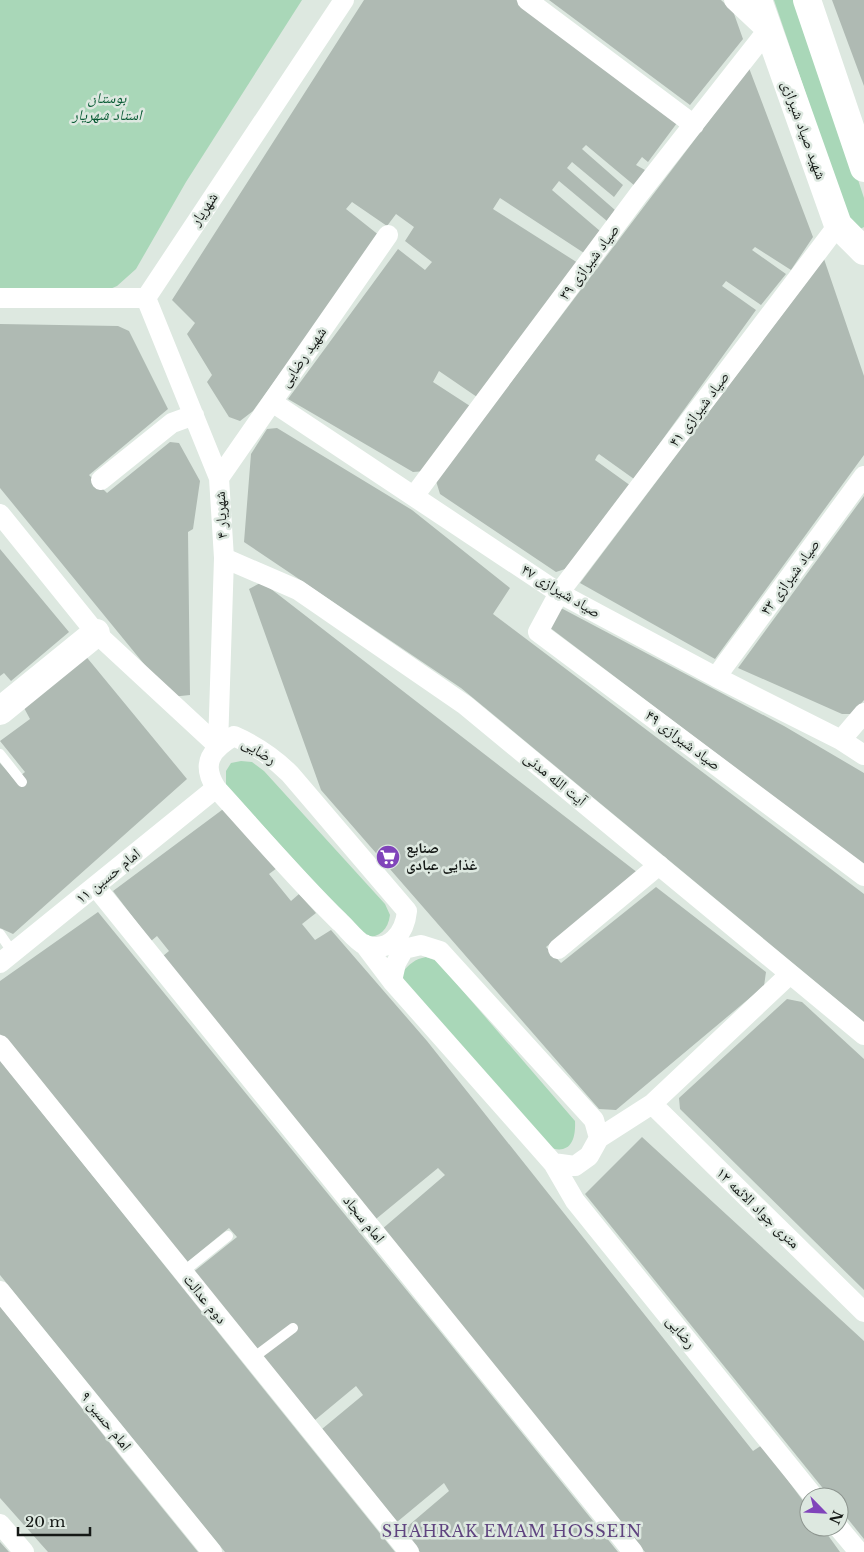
<svg xmlns="http://www.w3.org/2000/svg" width="864" height="1552" viewBox="0 0 864 1552" font-family="'Libre Baskerville','Noto Naskh Arabic',serif">
<style>
.green{fill:#a9d7b8}
.building{fill:#afbab3}
.lines{fill:none;stroke-linecap:round;stroke-linejoin:round}
.lane{stroke:#fff;stroke-width:10}
.street{stroke:#fff;stroke-width:20}
.secondary{stroke:#fff;stroke-width:28}
.labels{text-anchor:middle;stroke-width:5;stroke-linejoin:round;paint-order:stroke}
.park-label{font-size:15px;font-style:italic;fill:#095b34;stroke:#dde8e0}
.street-label{font-size:15px;fill:#151916;stroke:#dde8e0}
.poi-label{font-size:15px;font-weight:bold;fill:#151916;stroke:#dde8e0;text-anchor:start}
.neighbourhood-label{font-size:16px;letter-spacing:1px;fill:#5f437f;stroke:#dde8e0}
</style>
<rect width="100%" height="100%" fill="#dde8e0"/>
<path class="green" d="M 0,0 L 302,0 L 186,182 L 136,269 L 117,286 L 101,293 L 0,289 Z
M 774,0 L 799,0 L 864,198 L 864,227 L 860,229 L 850,224 Z
M 241,761 L 252,762 L 264,771 L 385,904 L 390,915 C 388,930 380,937 365,938 L 226,785 L 226,771 L 231,763 Z
M 426,957 L 437,961 L 575,1121 C 576,1142 569,1155 548,1147 L 404,982 L 402,973 C 409,964 415,959 426,957 Z"/>
<path class="building" d="M 364,0 L 516,0 L 546,20 L 677,123 L 648,162 L 642,157 L 636,165 L 645,170 L 635,186 L 586,145 L 582,149 L 623,185 L 614,197 L 572,162 L 567,168 L 615,210 L 607,221 L 559,181 L 552,190 L 600,231 L 584,253 L 500,198 L 493,209 L 578,263 L 477,397 L 439,371 L 433,382 L 470,406 L 426,471 L 413,472 L 288,399 L 398,249 L 425,270 L 432,262 L 405,241 L 414,227 L 396,214 L 387,226 L 352,202 L 346,209 L 380,236 L 253,411 L 240,421 L 229,417 L 207,382 L 212,375 L 187,334 L 195,323 L 172,300 Z
M 549,0 L 721,0 L 733,11 L 743,39 L 690,105 Z
M 832,0 L 864,0 L 864,86 Z
M 749,68 L 813,237 L 791,270 L 755,247 L 752,250 L 786,274 L 761,305 L 726,281 L 722,286 L 756,310 L 634,479 L 599,454 L 597,456 L 595,460 L 631,486 L 565,569 L 556,572 L 440,494 L 436,481 Z
M 824,259 L 864,376 L 864,455 L 715,659 L 580,583 Z
M 0,324 L 118,326 L 129,331 L 168,409 L 89,475 L 107,493 L 170,442 L 179,443 L 200,481 L 193,529 L 188,532 L 190,695 L 171,697 L 0,488 Z
M 277,428 L 412,510 L 510,588 L 493,614 L 864,894 L 864,1022 L 461,688 L 244,542 L 251,454 L 267,429 Z
M 864,496 L 864,700 L 852,714 L 842,714 L 738,668 Z
M 0,549 L 69,632 L 11,681 L 4,673 L 0,676 Z
M 262,582 L 638,873 L 546,947 L 561,963 L 656,887 L 766,972 L 764,986 L 616,1110 L 599,1109 L 321,790 L 249,589 Z
M 561,608 L 784,726 L 864,773 L 864,865 L 549,627 Z
M 84,654 L 187,779 L 13,934 L 0,928 L 0,763 L 15,780 L 25,772 L 0,741 L 30,719 L 23,706 Z
M 226,807 L 277,868 L 269,874 L 291,901 L 299,894 L 316,913 L 302,924 L 315,940 L 331,930 L 427,1041 L 753,1451 L 762,1445 L 809,1509 L 809,1527 L 822,1527 L 840,1552 L 645,1552 L 625,1528 L 381,1230 L 445,1175 L 438,1168 L 376,1219 L 163,956 L 169,951 L 157,936 L 151,941 L 113,891 Z
M 98,912 L 435,1325 L 618,1552 L 420,1552 L 402,1531 L 449,1491 L 444,1483 L 397,1522 L 322,1429 L 363,1395 L 356,1386 L 315,1420 L 262,1356 L 296,1325 L 294,1323 L 258,1351 L 192,1273 L 237,1237 L 229,1228 L 185,1264 L 0,1034 L 0,981 Z
M 787,999 L 802,1002 L 864,1059 L 864,1290 L 680,1109 L 679,1098 Z
M 0,1060 L 258,1382 L 395,1552 L 225,1552 L 0,1275 Z
M 642,1137 L 864,1341 L 864,1539 L 839,1508 L 839,1497 L 830,1497 L 585,1194 Z
M 0,1306 L 125,1462 L 198,1552 L 48,1552 L 0,1498 Z
M 0,1542 L 9,1552 L 0,1552 Z"/>
<g class="lines">
<path class="lane" d="M 0,754 L 22,782
M 0,934 L 13,953
M 183,1272 L 228,1236
M 253,1358 L 293,1328"/>
<path class="street" d="M 527,0 L 694,125
M 838,225 L 559,593 L 538,632 L 864,876
M 0,298 L 146,298 L 344,0
M 146,298 L 219,478 L 224,558 L 218,746
M 272,402 L 559,593 L 716,677 L 841,740 L 864,755
M 219,478 L 388,235
M 101,480 L 172,423 L 194,415
M 414,496 L 639,194 L 767,31 L 734,0
M 0,514 L 96,633 L 218,746
M 224,558 L 298,590 L 465,705 L 864,1035
M 716,677 L 864,476
M 234,736 C 257,746 273,757 290,774 L 407,911 C 405,932 390,954 365,945 C 356,941 347,928 340,922 C 296,879 257,833 216,788 C 200,763 212,749 234,736 Z
M 841,740 L 864,713
M 95,886 L 633,1552
M 364,944 L 392,981
M 558,949 L 659,865
M 0,963 L 216,788
M 0,1045 L 409,1552
M 652,1104 L 864,1312
M 599,1138 L 652,1104 L 790,974
M 553,1163 L 575,1166 L 589,1156 L 599,1138 L 594,1120 L 440,951 L 421,945 L 404,949 L 396,963 L 392,981 L 553,1163 L 575,1201 L 814,1497
M 0,1291 L 212,1552
M 0,1524 L 24,1552
M 838,1527 L 859,1552"/>
<path class="secondary" d="M 758,0 L 838,225 L 864,251
M 807,0 L 864,168
M 0,711 L 96,633"/>
</g>
<defs>
<g id="supermarket-disc" transform="scale(1.25)"><circle r="9.5" fill="#8044ba" stroke="#dde8e0"/><path d="M-6-5.5h2.5l.6 2H6L4.5 2H-2.5L-4.4-4H-6ZM-1.5 3.2a1.3 1.3 0 1 0 .1 0ZM3 3.2a1.3 1.3 0 1 0 .1 0Z" fill="#fff"/></g>
</defs>
<g fill-rule="evenodd">
<use href="#supermarket-disc" x="388" y="857"/>
</g>
<g class="labels">
<g class="park-label">
<text x="107" y="103">بوستان<tspan x="107" dy="17">استاد شهریار</tspan></text>
</g>
<g class="street-label">
<text transform="translate(804 130) rotate(70)" y="5">شهید صیاد شیرازی</text>
<text transform="translate(204 209) rotate(-56)" y="5">شهریار</text>
<text transform="translate(589 262) rotate(-53)" y="5">صیاد شیرازی ۳۹</text>
<text transform="translate(303 357) rotate(-55)" y="5">شهید رضایی</text>
<text transform="translate(699 409) rotate(-53)" y="5">صیاد شیرازی ۴۱</text>
<text transform="translate(221 515) rotate(-93)" y="5">شهریار ۴</text>
<text transform="translate(790 577) rotate(-54)" y="5">صیاد شیرازی ۴۳</text>
<text transform="translate(561 591) rotate(31)" y="5">صیاد شیرازی ۴۷</text>
<text transform="translate(683 740) rotate(37)" y="5">صیاد شیرازی ۴۹</text>
<text transform="translate(259 751) rotate(32)" y="5">رضایی</text>
<text transform="translate(555 779) rotate(39)" y="5">آیت الله مدنی</text>
<text transform="translate(108 876) rotate(-39)" y="5">امام حسین ۱۱</text>
<text transform="translate(758 1208) rotate(44)" y="5">۱۲ متری جواد الائمه</text>
<text transform="translate(364 1219) rotate(51)" y="5">امام سجاد</text>
<text transform="translate(205 1299) rotate(51)" y="5">دوم عدالت</text>
<text transform="translate(681 1332) rotate(51)" y="5">رضایی</text>
<text transform="translate(106 1421) rotate(51)" y="5">امام حسین ۹</text>
</g>
<g class="poi-label">
<text x="406" y="853">صنایع<tspan x="406" dy="17">غذایی عبادی</tspan></text>
</g>
<g class="neighbourhood-label">
<text x="512" y="1537">SHAHRAK EMAM HOSSEIN</text>
</g>
</g>
<g transform="translate(824 1512) rotate(114)"><circle r="24" fill="#dde8e0" stroke="#8d958f"/>
<path d="M0-4L9 19L0 12L-9 19Z" fill="#8044ba"/>
<text y="-8" font-size="14" font-weight="bold" text-anchor="middle" fill="#151916">N</text>
</g>
<path d="M18 1527v8h72v-8" fill="none" stroke="#151916" stroke-width="2.5"/>
<text x="25" y="1527" font-size="15" fill="#151916" stroke="#dde8e0" stroke-width="4" paint-order="stroke">20 m</text>
</svg>
